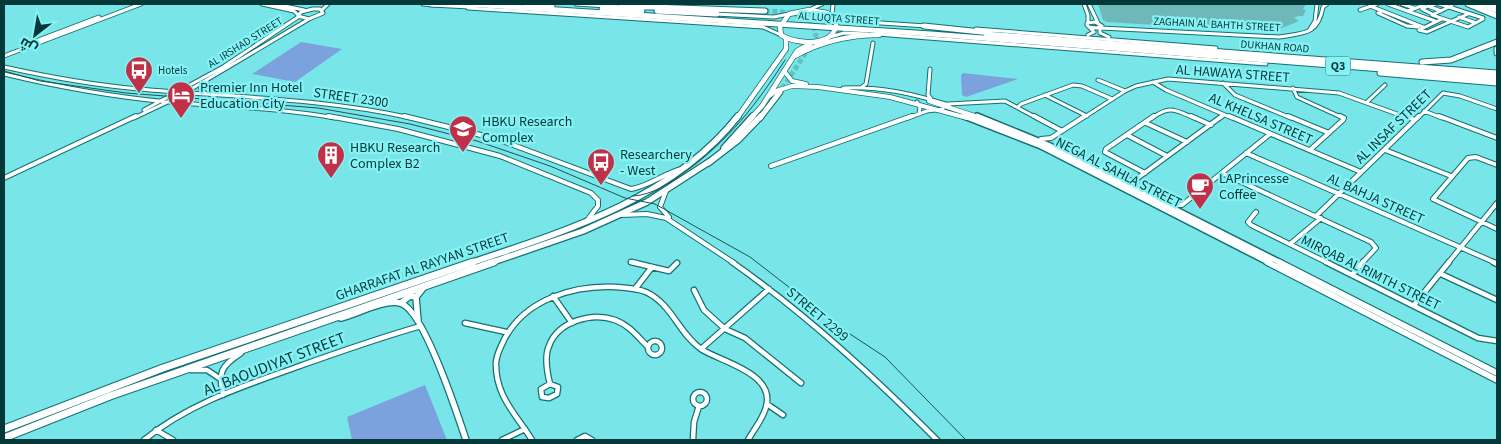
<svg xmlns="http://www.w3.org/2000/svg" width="1501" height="444" viewBox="0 0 1501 444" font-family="'Source Sans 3',Cairo,sans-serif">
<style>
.green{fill:#6fb8ba}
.water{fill:#7ba2dc}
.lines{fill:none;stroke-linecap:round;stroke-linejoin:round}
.primary-tunnel{stroke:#61c2c5;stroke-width:5;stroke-dasharray:5 2.5;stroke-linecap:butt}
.minor-far2-casing{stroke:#137174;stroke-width:5}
.minor-far1-casing{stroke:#137174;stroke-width:6}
.minor-casing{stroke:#137174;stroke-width:7}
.tertiary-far2-casing{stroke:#137174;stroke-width:5.5}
.tertiary-far1-casing{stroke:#137174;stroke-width:8}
.tertiary-casing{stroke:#137174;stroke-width:8}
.secondary-far2-casing{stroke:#137174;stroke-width:6}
.secondary-far1-casing{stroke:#137174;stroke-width:8}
.secondary-casing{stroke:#137174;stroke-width:9}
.primary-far1-casing{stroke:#137174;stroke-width:7}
.primary-casing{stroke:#137174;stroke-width:8}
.motorway-casing{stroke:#137174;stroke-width:7}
.minor-far2{stroke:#fff;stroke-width:3}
.minor-far1{stroke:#fff;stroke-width:4}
.minor{stroke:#fff;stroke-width:4.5}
.tertiary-far2{stroke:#fff;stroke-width:4}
.tertiary-far1{stroke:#fff;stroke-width:5}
.tertiary{stroke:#fff;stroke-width:5.5}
.secondary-far2{stroke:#fff;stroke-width:4.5}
.secondary-far1{stroke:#fff;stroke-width:5.5}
.secondary{stroke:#fff;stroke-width:7}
.primary-far1{stroke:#fff;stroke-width:5}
.primary{stroke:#fff;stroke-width:5.5}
.motorway{stroke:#fff;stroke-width:5}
.tram{stroke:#185657;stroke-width:1}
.labels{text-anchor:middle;stroke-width:4.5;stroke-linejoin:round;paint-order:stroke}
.far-street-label{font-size:11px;fill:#043839;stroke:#86f2f5}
.far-poi-label{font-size:11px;fill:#043839;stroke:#86f2f5;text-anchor:start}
.shield{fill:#86f2f5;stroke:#2b7071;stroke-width:1}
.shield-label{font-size:12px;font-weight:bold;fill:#043839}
.street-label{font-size:14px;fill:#043839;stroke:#86f2f5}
.poi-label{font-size:14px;fill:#043839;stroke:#86f2f5;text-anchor:start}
.near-street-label{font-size:16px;fill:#043839;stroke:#86f2f5}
</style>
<rect width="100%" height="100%" fill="#78e5e8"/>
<path class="green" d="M 1098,4 L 1306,4 L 1303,9 L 1306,10 L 1303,16 L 1298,16 L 1294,18 L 1299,21 L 1282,28 L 1253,31 L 1107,22 L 1103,20 Z"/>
<path class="water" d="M 301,42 L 342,49 L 295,82 L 252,74 Z
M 963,73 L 1018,79 L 966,97 L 962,95 L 961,75 Z
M 425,385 L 447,440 L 352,440 L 347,417 Z"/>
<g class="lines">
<path class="primary-tunnel" d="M 765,11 C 785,12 815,12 816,37 L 780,92"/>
<g class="minor-far2-casing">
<path id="minor-far2" d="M 262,4 L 294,11 L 298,15
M 275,4 L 304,10
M 423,4 L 434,5
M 576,4 L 623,7
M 1084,4 L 1088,15 L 1088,22
M 1089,4 L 1098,23
M 1388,4 L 1435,21
M 1402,4 L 1414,8
M 1439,4 L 1449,7
M 1370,6 L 1423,27
M 1428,6 L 1436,4
M 1449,7 L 1483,18 L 1483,19 L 1468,27 L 1432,15 Z
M 1449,7 L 1452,6
M 468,8 L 763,27 L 781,35
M 313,9 L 320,9 L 323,13 L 309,19 L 298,16 L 301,12 Z
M 322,10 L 328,4
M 809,10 L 822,4
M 1360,10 L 1377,4
M 1382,11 L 1378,13 L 1407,26 L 1418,27
M 1408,11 L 1424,5 L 1422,4
M 715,14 L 774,17 L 789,14
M 1432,14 L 1422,9 L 1428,6 L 1441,11
M 832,15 L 833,4
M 1459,17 L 1476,23
M 1442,19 L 1419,30 L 1427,32 L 1468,14
M 837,20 L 926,26
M 1100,28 L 1100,33 L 1109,37
M 1101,28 L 1279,37 C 1304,33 1318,35 1323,7 L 1327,4
M 976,29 L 1216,48
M 1310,29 L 1315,21 L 1317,4
M 877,34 L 1266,64
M 1088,35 L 1094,32 L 1087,25 L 1087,23 L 1095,22 L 1102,26 L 1097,28 L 1089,27
M 830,37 L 844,33 L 867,34
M 28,44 L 99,17
M 4,56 L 141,4
M 4,67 C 49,77 93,85 139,89 C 229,97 322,98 411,118
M 930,69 L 928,95 L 931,99
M 4,74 C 58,87 113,97 169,102 C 224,107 280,108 335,118
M 1098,80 L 1125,91
M 207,82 L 201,89 L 207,95
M 1153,82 L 1166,90 L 1232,118
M 1223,83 L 1235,95 L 1291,118
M 862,87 L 866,84 L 873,43
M 843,88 C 880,86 914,94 949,105
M 1293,88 L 1297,97 L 1343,118
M 1045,95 L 1087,116
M 917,102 L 920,107 L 919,114
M 1367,102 L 1385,85
M 948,104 L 1005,101 L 1037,118
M 1018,107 L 1021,104 L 1073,85 L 1082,86 L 1112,99
M 144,110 L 223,67 L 298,17
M 1424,111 L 1442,118
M 134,118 L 176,98 L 309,19
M 908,118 L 927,111 L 943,109
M 1083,118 L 1125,91 L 1136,86 L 1168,79 L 1339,93 L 1408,118
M 1152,118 C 1170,105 1175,110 1194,118
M 1220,118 L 1224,115
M 1418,118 L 1443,93 L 1460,96 L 1497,109"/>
</g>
<g class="minor-far1-casing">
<path id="minor-far1" d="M 328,116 L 398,129 L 500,156 L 591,193 L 598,200 L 598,206 L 588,219
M 404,116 L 497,139 L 631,189 C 650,186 664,173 682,169
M 1034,116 L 1062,131
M 1191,116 L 1211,125
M 1229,116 L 1361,172
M 1288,116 L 1329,133
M 1405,116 L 1415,120
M 1439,116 L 1497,138
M 1146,123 L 1187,142
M 1127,135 L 1167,156
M 1041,139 L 1051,138 L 1085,116
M 1310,150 L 1343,120 L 1344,118 L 1340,116
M 1385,150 L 1451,176
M 1246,153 L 1496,263
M 1497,165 L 1476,157 L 1468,158 L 1433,199 L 1497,229
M 771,166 L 912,116
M 1145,173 L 1105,152 L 1106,149 L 1154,116
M 1222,173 L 1371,242 L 1376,248 L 1362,263
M 4,178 L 136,116
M 1123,181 L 1135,180 L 1222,116
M 666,191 L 660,207 L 669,217
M 1171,205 L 1182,205 L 1270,134
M 1256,212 L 1248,222 L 1251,225 L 1328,263
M 621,215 L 647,214 L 666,218 L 734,263
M 1316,216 L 1419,116
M 1290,244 L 1321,218
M 631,262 L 637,263
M 1448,263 L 1497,203"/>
</g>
<g class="minor-casing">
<path id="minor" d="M 631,262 L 669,271 L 677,263
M 732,262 C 807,315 873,376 937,440
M 1326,262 L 1478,338 L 1497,341
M 1493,262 L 1497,264
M 1441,274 L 1497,300
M 1352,275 L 1363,262
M 635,289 L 652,267
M 694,290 L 704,310 L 725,329 L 745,338 L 801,383
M 553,296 L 572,323
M 1414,305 L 1449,262
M 465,323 L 506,332
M648 348a7 7 0 1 1 14 0a7 7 0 1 1-14 0Z
M 701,349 L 769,289
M 191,370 L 207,370 L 219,378
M 550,384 C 547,372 544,357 549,346 C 558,321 592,312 615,320 C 629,325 638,337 648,347
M 550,384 L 558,387 L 557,394 L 549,398 L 542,397 L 541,389 Z
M693 399a7 7 0 1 1 14 0a7 7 0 1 1-14 0Z
M 223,395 C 218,372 221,366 241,353
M 767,404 L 783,415
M 156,430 L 173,440
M 144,440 C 188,404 241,387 294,368 C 336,353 378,338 421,326
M 502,440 L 525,429
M 532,440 C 516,414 495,396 496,362 C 497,353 501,346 505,338 C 526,299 574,285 616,287 C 627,288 636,288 646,292 C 672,304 679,334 701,349 C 721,362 776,373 766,407 C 763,419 754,429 748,440
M 577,440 L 585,436 L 592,440
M 693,440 L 694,422 L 699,406"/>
</g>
<g class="tertiary-far2-casing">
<path id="tertiary-far2" d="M 784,71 L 792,81 L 806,84
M 769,96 L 776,91 L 792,86 L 818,87 L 890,97 L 967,118
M 929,101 L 981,118"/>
</g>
<g class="tertiary-far1-casing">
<path id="tertiary-far1" d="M 964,116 L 1041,146 L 1270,263
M 977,116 L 1048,145 L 1281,263"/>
</g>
<g class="tertiary-casing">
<path id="tertiary" d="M 1267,262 L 1497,380
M 1279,262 L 1497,373
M 402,302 L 410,296 L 416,297
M 341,318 C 357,314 384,299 400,303 C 423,308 458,416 466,440
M 418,321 L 416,297 L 424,287"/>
</g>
<g class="secondary-far2-casing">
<path id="secondary-far2" d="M 1478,4 L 1497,11
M 809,10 L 827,13 L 836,18 C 840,47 799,46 781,35 L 780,27 L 789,14 Z
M 795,56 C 822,41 849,35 879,35
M 737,118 L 786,49 L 786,39
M 751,118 L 762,106 L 797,51 L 811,43"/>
</g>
<g class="secondary-far1-casing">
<path id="secondary-far1" d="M 724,148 L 753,116
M 470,263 C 564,232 674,198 738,116
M 490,263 L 583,231 L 647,202 L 712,160"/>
</g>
<g class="secondary-casing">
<path id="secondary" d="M 4,429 L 163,368 L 473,262
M 4,438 L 110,396 L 494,262"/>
</g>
<g class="primary-far1-casing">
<path id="primary-far1" d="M 431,4 L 470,6
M 467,4 L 931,34 L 1497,78
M 526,4 L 552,6
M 1468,4 L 1497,16
M 1488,4 L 1497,6
M 622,6 L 765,11
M 602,9 L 642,11
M 657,11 L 717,14
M 924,26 L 991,33
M 986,34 L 1497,73
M 1497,49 L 1497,53
M 1422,62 L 1451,60 L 1497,42
M 1380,73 L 1497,83
M 760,118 L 780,92"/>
</g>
<g class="primary-casing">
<path id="primary" d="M 708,163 L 738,140 L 761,116"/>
</g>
<g class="motorway-casing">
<path id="motorway" d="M 1494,4 L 1497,5"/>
</g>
<use href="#minor-far2" class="minor-far2"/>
<use href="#minor-far1" class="minor-far1"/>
<use href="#minor" class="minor"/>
<use href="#tertiary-far2" class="tertiary-far2"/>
<use href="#tertiary-far1" class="tertiary-far1"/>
<use href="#tertiary" class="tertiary"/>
<use href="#secondary-far2" class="secondary-far2"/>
<use href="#secondary-far1" class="secondary-far1"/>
<use href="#secondary" class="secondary"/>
<use href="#primary-far1" class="primary-far1"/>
<use href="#primary" class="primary"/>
<use href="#motorway" class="motorway"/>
<path class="tram" d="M 4,71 L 40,81 L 126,93 L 318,108 L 410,124 L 477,141 L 550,166 L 625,198 L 655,204 L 750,257 L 847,332 L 885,357 L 966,440
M 633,196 C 653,195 669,183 685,172 C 728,141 757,104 785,60"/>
</g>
<defs>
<g id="bus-pin" transform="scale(1.4375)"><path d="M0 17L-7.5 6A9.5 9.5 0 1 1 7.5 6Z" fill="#c03046" stroke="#86f2f5"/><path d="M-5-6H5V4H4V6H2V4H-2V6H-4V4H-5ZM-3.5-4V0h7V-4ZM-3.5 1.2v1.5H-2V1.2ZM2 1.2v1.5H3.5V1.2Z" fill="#fff"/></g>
<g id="hotel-pin" transform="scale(1.4375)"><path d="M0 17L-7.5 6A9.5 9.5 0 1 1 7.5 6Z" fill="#c03046" stroke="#86f2f5"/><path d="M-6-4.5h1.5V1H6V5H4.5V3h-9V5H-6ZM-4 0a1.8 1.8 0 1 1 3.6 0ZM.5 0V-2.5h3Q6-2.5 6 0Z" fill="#fff"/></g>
<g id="school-pin" transform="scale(1.4375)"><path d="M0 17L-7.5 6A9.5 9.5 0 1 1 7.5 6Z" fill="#c03046" stroke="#86f2f5"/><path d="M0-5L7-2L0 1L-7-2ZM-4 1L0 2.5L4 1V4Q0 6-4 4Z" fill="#fff"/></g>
<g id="building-pin" transform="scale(1.4375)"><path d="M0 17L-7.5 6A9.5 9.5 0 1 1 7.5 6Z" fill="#c03046" stroke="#86f2f5"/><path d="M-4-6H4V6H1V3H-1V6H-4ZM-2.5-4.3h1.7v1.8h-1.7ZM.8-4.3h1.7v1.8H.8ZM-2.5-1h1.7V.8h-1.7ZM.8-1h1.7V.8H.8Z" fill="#fff"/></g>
<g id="cafe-pin" transform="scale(1.4375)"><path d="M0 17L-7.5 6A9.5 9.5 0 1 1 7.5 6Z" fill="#c03046" stroke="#86f2f5"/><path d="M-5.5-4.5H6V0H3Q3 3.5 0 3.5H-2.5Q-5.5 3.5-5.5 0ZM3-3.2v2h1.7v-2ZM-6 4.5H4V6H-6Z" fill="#fff"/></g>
</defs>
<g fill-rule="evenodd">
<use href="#bus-pin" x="139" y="70"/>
<use href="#hotel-pin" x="181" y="95"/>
<use href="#school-pin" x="463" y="129"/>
<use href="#building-pin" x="331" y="155"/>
<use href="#bus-pin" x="601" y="162"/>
<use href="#cafe-pin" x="1200" y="186"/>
</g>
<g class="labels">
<g class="far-street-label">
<text transform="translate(839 18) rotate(4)" y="4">AL LUQTA STREET</text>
<text transform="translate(1217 24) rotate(3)" y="4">ZAGHAIN AL BAHTH STREET</text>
<text transform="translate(245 42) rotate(-32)" y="4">AL IRSHAD STREET</text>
<text transform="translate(1275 46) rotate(4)" y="4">DUKHAN ROAD</text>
</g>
<g class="far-poi-label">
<text x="158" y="74">Hotels</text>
</g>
<rect class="shield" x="1325.5" y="56.5" width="25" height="19" rx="4"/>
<g class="shield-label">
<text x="1338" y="70">Q3</text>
</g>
<g class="street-label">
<text transform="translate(1233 73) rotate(4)" y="5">AL HAWAYA STREET</text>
<text transform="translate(351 97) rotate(8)" y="5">STREET 2300</text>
<text transform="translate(1261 118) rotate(23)" y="5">AL KHELSA STREET</text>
<text transform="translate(1393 126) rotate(-44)" y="5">AL INSAF STREET</text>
<text transform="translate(1119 172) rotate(27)" y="5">NEGA AL SAHLA STREET</text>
<text transform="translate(1376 198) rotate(24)" y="5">AL BAHJA STREET</text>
<text transform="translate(422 266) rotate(-19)" y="5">GHARRAFAT AL RAYYAN STREET</text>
<text transform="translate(1371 272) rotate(26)" y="5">MIRQAB AL RIMTH STREET</text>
<text transform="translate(818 314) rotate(40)" y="5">STREET 2299</text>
</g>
<g class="poi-label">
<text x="200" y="92">Premier Inn Hotel<tspan x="200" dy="16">Education City</tspan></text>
<text x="482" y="126">HBKU Research<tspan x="482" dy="16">Complex</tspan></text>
<text x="350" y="152">HBKU Research<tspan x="350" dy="16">Complex B2</tspan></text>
<text x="620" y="159">Researchery<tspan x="620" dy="16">- West</tspan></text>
<text x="1219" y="183">LAPrincesse<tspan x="1219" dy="16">Coffee</tspan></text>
</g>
<g class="near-street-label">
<text transform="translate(274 363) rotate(-21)" y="6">AL BAOUDIYAT STREET</text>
</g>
</g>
<rect width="1501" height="444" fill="none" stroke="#043839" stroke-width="10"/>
<g transform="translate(35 35) rotate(211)" stroke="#86f2f5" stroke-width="4" paint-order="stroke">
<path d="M0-4L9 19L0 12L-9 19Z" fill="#043839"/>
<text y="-8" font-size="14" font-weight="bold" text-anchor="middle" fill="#043839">ش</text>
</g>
</svg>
